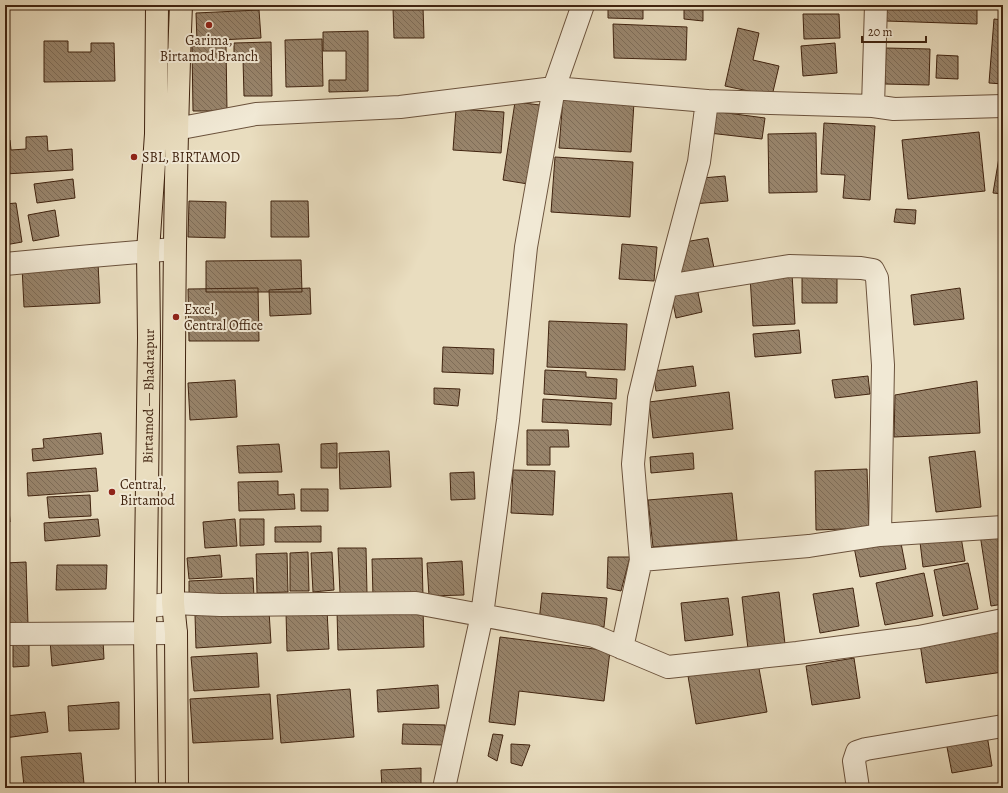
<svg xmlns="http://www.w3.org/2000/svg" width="1008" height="793" viewBox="0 0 1008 793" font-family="Alegreya,serif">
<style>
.building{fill:url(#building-back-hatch);stroke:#412410}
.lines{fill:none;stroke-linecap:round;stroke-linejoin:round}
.street-casing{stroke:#6b523c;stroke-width:24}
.primary-casing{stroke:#412410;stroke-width:24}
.street{stroke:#f1e9d5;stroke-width:22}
.primary{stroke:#e9ddbf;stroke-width:22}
.poi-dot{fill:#8f2418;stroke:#f1e9d5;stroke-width:1.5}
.labels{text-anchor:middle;stroke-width:4;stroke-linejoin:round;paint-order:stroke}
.poi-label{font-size:14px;fill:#412410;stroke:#f1e9d5;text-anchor:start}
.street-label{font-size:14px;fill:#412410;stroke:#f1e9d5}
</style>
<defs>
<pattern id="building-back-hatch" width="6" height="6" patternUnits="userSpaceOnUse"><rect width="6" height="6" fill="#98846b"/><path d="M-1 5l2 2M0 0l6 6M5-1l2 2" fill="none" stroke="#7e6c57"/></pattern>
</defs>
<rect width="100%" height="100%" fill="#e9ddbf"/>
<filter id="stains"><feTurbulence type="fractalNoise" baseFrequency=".005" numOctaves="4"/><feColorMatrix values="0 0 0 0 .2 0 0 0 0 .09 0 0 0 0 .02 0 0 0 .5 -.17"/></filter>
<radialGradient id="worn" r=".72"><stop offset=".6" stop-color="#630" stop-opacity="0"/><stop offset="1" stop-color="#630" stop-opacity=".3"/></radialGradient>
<path class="building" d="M 200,5 L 251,5 L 200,8 Z
M 608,5 L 643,5 L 643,19 L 608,18 Z
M 684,5 L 703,5 L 703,21 L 684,19 Z
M 805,5 L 837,5 L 837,8 L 805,9 Z
M 887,5 L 977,5 L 977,24 L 886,21 Z
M 423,7 L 424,38 L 394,38 L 393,8 Z
M 259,10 L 261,38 L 197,41 L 196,13 Z
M 803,14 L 839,14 L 840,38 L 804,39 Z
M 994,19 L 1003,20 L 1003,84 L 989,83 Z
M 613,24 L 687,27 L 686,60 L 614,58 Z
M 738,28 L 759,33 L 753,60 L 779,66 L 772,96 L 725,86 Z
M 368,31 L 368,91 L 329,92 L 329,80 L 346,80 L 346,51 L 323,51 L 323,32 Z
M 322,39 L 323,86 L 286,87 L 285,40 Z
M 44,41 L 68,41 L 68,52 L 91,52 L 91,43 L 114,43 L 115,81 L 44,82 Z
M 271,42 L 272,96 L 244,96 L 243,59 L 234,59 L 234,43 Z
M 835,43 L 837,73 L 803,76 L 801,46 Z
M 192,46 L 226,46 L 227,111 L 193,111 Z
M 886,48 L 930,49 L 929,85 L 885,84 Z
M 937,55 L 958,56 L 958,79 L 936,78 Z
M 563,98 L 634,102 L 631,152 L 559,148 Z
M 515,102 L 540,105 L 528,184 L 503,180 Z
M 456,109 L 504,112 L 501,153 L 453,150 Z
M 712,111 L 765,118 L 762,139 L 709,133 Z
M 824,123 L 875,126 L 870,200 L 843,198 L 845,175 L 821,174 Z
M 979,132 L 985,191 L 908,199 L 902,140 Z
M 816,133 L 817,192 L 769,193 L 768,134 Z
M 1003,134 L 1003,194 L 993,193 Z
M 47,136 L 48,151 L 72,149 L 73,170 L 5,174 L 5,140 L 10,140 L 11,150 L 26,149 L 26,137 Z
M 555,157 L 633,162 L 630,217 L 551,212 Z
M 725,176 L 728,201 L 693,204 L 691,179 Z
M 73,179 L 75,198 L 37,203 L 34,184 Z
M 189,201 L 226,202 L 225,238 L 188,237 Z
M 271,201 L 308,201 L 309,237 L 271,237 Z
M 16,203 L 22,242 L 5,245 L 5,204 Z
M 896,209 L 916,210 L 915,224 L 894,222 Z
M 55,210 L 59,236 L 33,241 L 28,215 Z
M 708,238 L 714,268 L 679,275 L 673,244 Z
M 622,244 L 657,247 L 654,281 L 619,279 Z
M 301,260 L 302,292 L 206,292 L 206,261 Z
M 98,263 L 100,303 L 24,307 L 22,267 Z
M 792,274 L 795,324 L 753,326 L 750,276 Z
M 802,274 L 837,274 L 837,303 L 802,303 Z
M 258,288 L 259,341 L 189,341 L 188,289 Z
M 310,288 L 311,314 L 270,316 L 269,290 Z
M 697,288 L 702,312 L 676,318 L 671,293 Z
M 960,288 L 964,319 L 914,325 L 911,295 Z
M 549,321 L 627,324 L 625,370 L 547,367 Z
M 799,330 L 801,353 L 755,357 L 753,334 Z
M 443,347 L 494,349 L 493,374 L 442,372 Z
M 693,366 L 696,386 L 656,391 L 653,371 Z
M 545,370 L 586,372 L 586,377 L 617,379 L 616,399 L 544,394 Z
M 868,376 L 870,394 L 835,398 L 832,380 Z
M 235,380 L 237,417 L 190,420 L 188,383 Z
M 977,381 L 980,433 L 894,437 L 895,395 Z
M 434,388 L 460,389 L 458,406 L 434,404 Z
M 729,392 L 733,429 L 653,438 L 649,402 Z
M 543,399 L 612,403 L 611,425 L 542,422 Z
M 527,430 L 568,430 L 569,447 L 550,447 L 550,465 L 527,465 Z
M 101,433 L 103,454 L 33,461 L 32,449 L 44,448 L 43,439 Z
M 337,443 L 337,468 L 321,468 L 321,444 Z
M 279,444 L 282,472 L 239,473 L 237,446 Z
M 389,451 L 391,487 L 340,489 L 339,453 Z
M 975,451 L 981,507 L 936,512 L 929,457 Z
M 693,453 L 694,469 L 651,473 L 650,457 Z
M 96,468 L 98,491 L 28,496 L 27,473 Z
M 867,469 L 869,528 L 816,530 L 815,471 Z
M 513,470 L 555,471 L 553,515 L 511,513 Z
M 474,472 L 475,499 L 451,500 L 450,473 Z
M 5,475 L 8,475 L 9,484 L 5,484 Z
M 278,481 L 278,495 L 294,494 L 295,509 L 239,511 L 238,482 Z
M 301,489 L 328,489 L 328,511 L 301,511 Z
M 732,493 L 737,540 L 653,547 L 648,500 Z
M 5,495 L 8,495 L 10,522 L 5,522 Z
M 90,495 L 91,516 L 49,518 L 47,497 Z
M 98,519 L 100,536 L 45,541 L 44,523 Z
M 235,519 L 237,546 L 205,548 L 203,522 Z
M 240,519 L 264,519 L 264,545 L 240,546 Z
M 321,526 L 321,542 L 275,542 L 275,527 Z
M 979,528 L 1003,531 L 1003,604 L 991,606 Z
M 961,537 L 965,561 L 923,567 L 920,542 Z
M 900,538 L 906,569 L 860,577 L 854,547 Z
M 338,548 L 366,548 L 367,593 L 340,593 Z
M 308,552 L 309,591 L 290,591 L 290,553 Z
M 332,552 L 334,590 L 313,592 L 311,553 Z
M 287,553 L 288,592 L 257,593 L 256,554 Z
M 220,555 L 222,577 L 189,579 L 187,558 Z
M 608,557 L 630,557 L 621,591 L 607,588 Z
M 422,558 L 423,596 L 373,597 L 372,559 Z
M 462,561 L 464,595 L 429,596 L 427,563 Z
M 26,562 L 28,624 L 5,624 L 5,563 Z
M 968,563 L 978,609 L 943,616 L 934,570 Z
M 57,565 L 107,565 L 106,589 L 56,590 Z
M 924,573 L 933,616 L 885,625 L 876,583 Z
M 253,578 L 254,597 L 189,600 L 189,581 Z
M 853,588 L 859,626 L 820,633 L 813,594 Z
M 779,592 L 785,644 L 748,649 L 742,597 Z
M 542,593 L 607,598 L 604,627 L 539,622 Z
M 728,598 L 733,635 L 685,641 L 681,603 Z
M 423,608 L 424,647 L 338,650 L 337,611 Z
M 327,610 L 329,649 L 287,651 L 286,612 Z
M 269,611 L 271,643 L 196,648 L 195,615 Z
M 1003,624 L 1003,672 L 926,683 L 919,637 Z
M 500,637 L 610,651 L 604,701 L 519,691 L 515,725 L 489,722 Z
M 50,640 L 103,640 L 104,659 L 52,666 Z
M 5,642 L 7,642 L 7,695 L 5,695 Z
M 13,643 L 29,643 L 29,666 L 13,667 Z
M 257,653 L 259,687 L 194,691 L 191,657 Z
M 854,658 L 860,698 L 812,705 L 806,666 Z
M 758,663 L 767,712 L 696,724 L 688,676 Z
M 438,685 L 439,708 L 378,712 L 377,690 Z
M 350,689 L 354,737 L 281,743 L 277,695 Z
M 270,694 L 273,739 L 193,743 L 190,699 Z
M 119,702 L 119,729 L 69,731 L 68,706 Z
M 45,712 L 48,732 L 5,738 L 5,716 Z
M 403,724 L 445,725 L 444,745 L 402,744 Z
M 493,734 L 503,735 L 497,761 L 488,756 Z
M 987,735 L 992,766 L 952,773 L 946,742 Z
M 511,744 L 530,745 L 522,766 L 511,763 Z
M 81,753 L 84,784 L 24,786 L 21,757 Z
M 421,768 L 421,788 L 382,788 L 381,770 Z
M 5,769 L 7,788 L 5,788 Z
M 473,785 L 490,788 L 473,788 Z"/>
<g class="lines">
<g class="street-casing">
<path id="street" d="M 873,106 L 876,5
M 176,129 L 256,114 L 400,107 L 554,88 L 707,101 L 873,106 L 894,109 L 1003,106
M 5,264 L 91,256 L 174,249
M 880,535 L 1003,527
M 641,560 L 633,464 L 639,398 L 666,286 L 699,162 L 707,101
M 146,607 L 173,603 L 220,605 L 416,603 L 594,636 L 668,667 L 797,653 L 919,637 L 1003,620
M 5,634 L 176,633
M 622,648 L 641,560 L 809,546 L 880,535 L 883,365 L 877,278 L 873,270 L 861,268 L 789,266 L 666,286
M 444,788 L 482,615 L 508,420 L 526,247 L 554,88 L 583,5
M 858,788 L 854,761 L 857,752 L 866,749 L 1003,726"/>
</g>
<g class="primary-casing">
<g id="primary">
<path id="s1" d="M 147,788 L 145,633 L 149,338 L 148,251 L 156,134 L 157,5"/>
<path d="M 177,788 L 176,633 L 173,603 C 174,404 173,204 181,5"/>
</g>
</g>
<use href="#street" class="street"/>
<use href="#primary" class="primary"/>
</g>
<g class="poi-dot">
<circle cx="209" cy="25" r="4"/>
<circle cx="134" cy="157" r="4"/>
<circle cx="176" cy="317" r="4"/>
<circle cx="112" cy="492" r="4"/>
</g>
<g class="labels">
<g class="poi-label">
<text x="209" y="45" text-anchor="middle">Garima,<tspan x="209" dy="16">Birtamod Branch</tspan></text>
<text x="142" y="162">SBL, BIRTAMOD</text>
<text x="184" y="314">Excel,<tspan x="184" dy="16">Central Office</tspan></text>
<text x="120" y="489">Central,<tspan x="120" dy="16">Birtamod</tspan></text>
</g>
<g class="street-label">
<text dy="5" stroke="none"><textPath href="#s1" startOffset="392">Birtamod — Bhadrapur</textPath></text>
</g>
</g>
<rect width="1008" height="793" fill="none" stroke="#e9ddbf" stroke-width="20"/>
<rect x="6" y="6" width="996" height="781" fill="none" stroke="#412410" stroke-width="2"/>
<rect x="10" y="10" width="988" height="773" fill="none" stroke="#412410"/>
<path d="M862 36v6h64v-6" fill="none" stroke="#412410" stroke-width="2"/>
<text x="868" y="36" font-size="12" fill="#412410" stroke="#f1e9d5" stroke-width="3" paint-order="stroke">20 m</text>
<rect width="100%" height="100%" filter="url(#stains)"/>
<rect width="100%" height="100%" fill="url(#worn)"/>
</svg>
